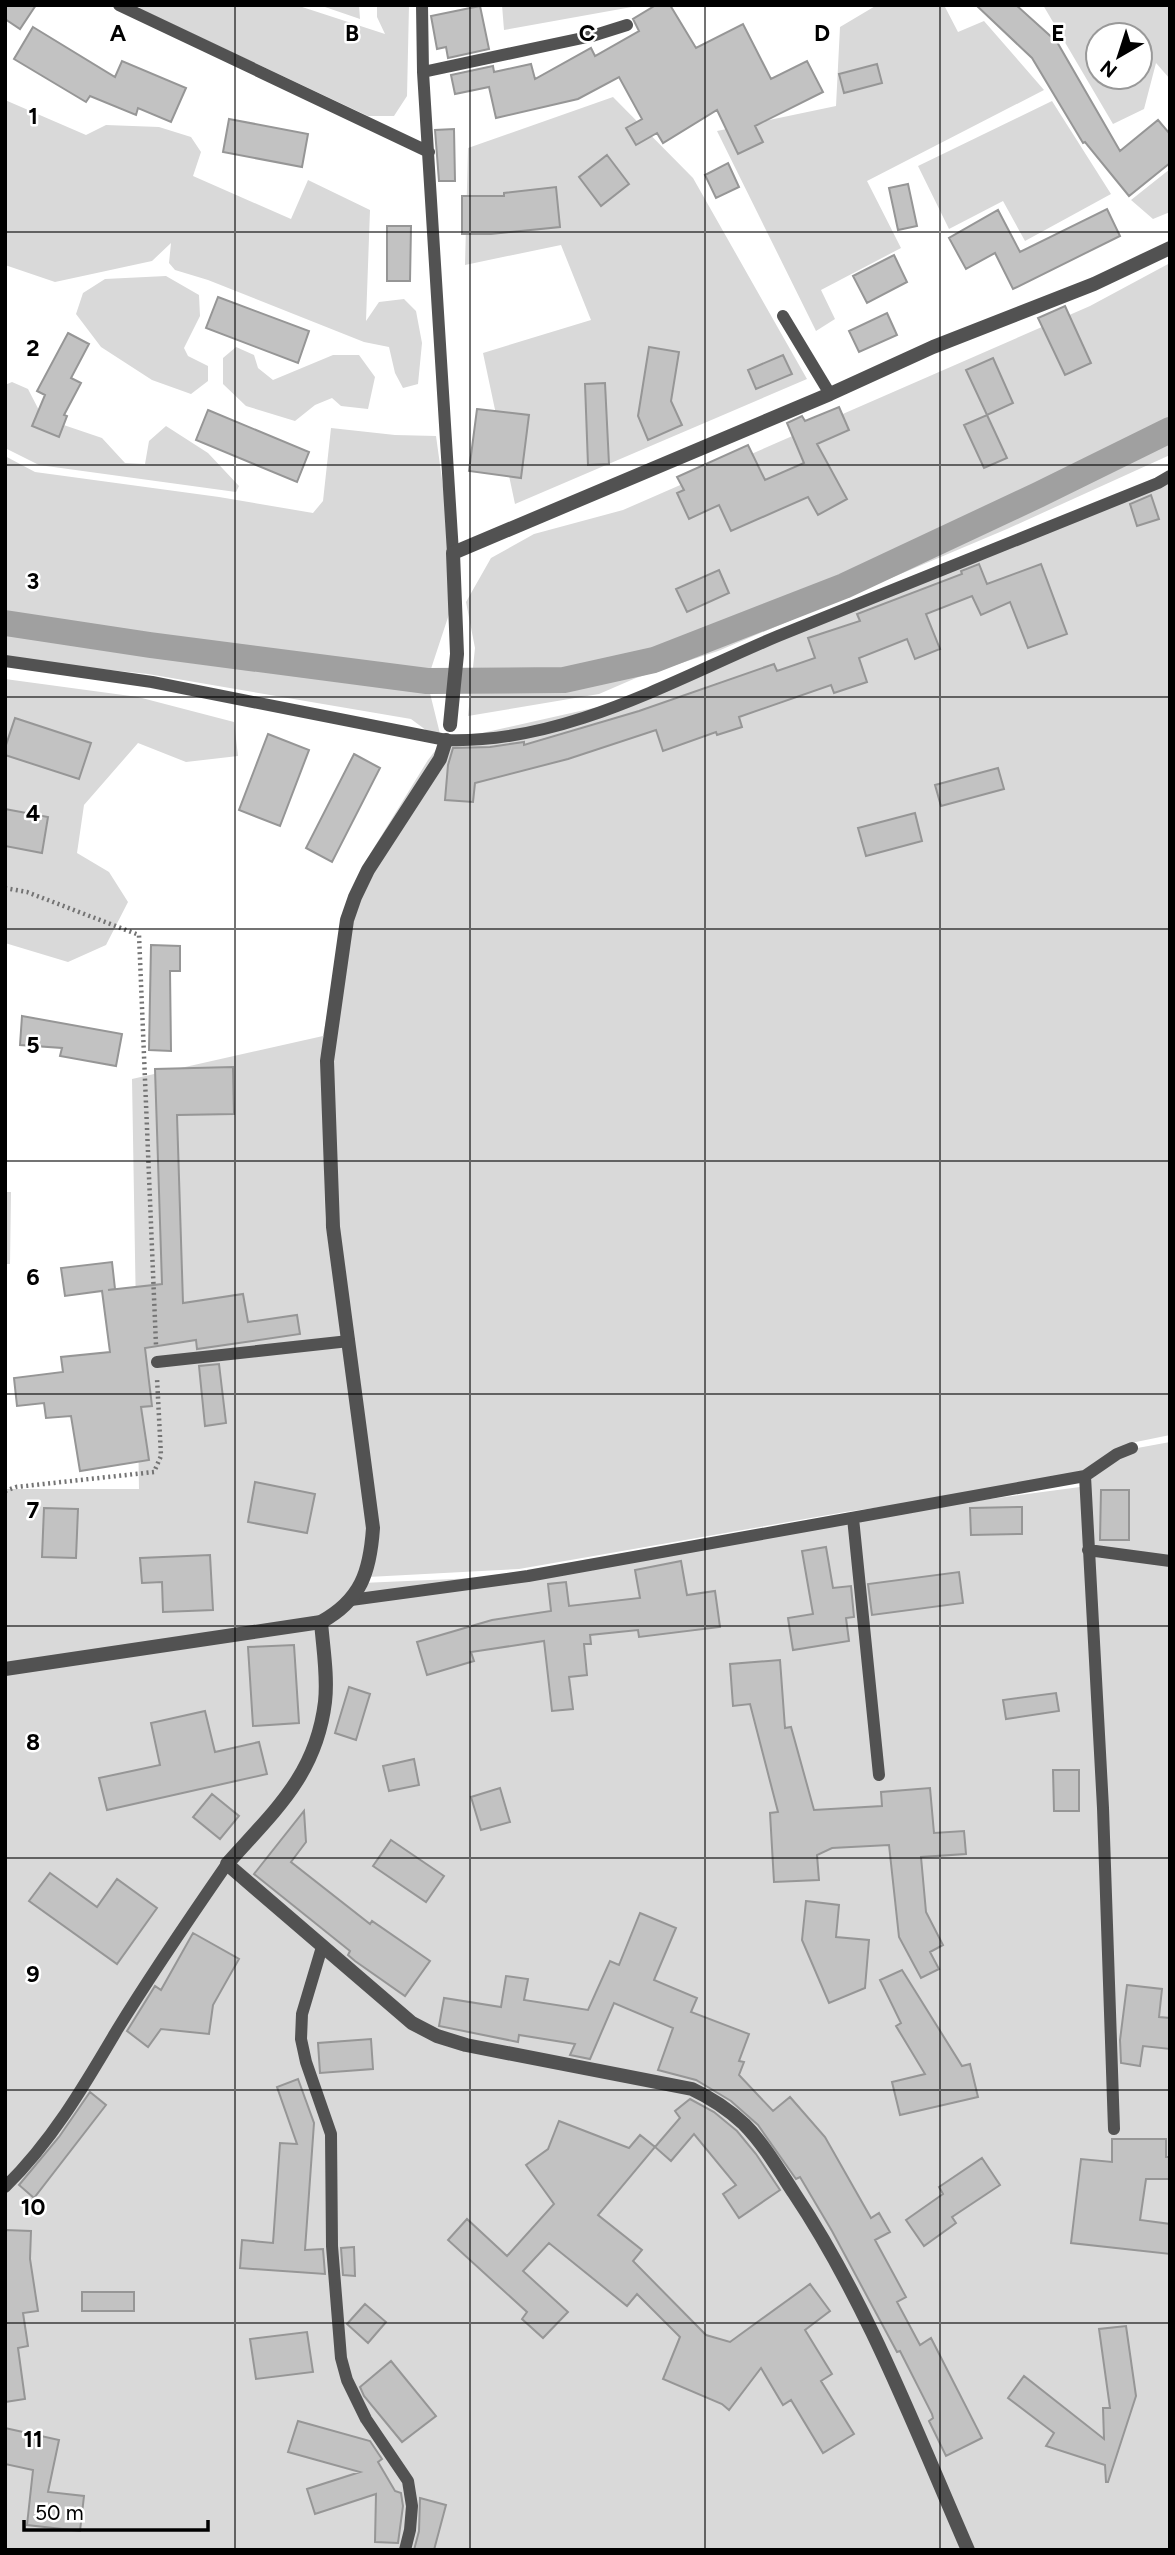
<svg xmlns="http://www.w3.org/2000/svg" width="1175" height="2555" viewBox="0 0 1175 2555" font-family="Figtree,sans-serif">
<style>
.green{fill:#d9d9d9;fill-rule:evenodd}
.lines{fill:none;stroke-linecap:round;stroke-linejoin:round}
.canal{stroke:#a0a0a0;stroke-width:26}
.building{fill:#c2c2c2;stroke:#969696;stroke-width:2}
.path{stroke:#747474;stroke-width:4.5;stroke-dasharray:2 3.5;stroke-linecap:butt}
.service{stroke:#525252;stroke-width:12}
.minor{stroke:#525252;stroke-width:14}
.tertiary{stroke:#525252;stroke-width:14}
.grid{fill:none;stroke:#000;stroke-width:2;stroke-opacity:0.55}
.grid-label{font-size:23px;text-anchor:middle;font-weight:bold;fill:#000;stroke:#fff;stroke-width:5;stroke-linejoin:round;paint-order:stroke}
</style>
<rect width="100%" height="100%" fill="#fff"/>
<path class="green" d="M 139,5 L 296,5 L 385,34 L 377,17 L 377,5 L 409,5 L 407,96 L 394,116 L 368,116 L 140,9 Z
M 323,5 L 359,5 L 360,19 L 325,7 Z
M 502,5 L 643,5 L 504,30 Z
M 877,5 L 944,5 L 958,32 L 984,21 L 1044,90 L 867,181 L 901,248 L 821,290 L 835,319 L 816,331 L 717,131 L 836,106 L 840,27 Z
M 1043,5 L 1170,5 L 1170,79 L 1156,63 L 1144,109 L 1113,124 ZM 1098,35 L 1140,35 L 1140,77 L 1098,77 Z
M 613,97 L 693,178 L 807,379 L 515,504 L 483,353 L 591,320 L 561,245 L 465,265 L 468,148 Z
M 5,100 L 86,135 L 106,125 L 159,127 L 191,137 L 201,152 L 193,176 L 291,219 L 308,180 L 370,210 L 366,321 L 379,302 L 404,299 L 416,311 L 422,343 L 418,384 L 403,388 L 395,373 L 389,347 L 364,342 L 208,280 L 175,270 L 169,263 L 171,243 L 152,261 L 55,282 L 5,265 Z
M 1052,101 L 1111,194 L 1025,241 L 1003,201 L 949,229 L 918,166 Z
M 1170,169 L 1170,212 L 1153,219 L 1131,200 Z
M 1170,263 L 1170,455 L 1007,529 L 718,651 L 636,678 L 599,694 L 468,716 L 475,648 L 466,602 L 491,558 L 534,534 L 623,510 L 1090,306 Z
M 166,276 L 199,295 L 200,316 L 184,348 L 188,356 L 208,366 L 208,381 L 191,394 L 152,380 L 101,347 L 76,314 L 83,293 L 105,279 Z
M 236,347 L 254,355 L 258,368 L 273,380 L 333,355 L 359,355 L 375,377 L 368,409 L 341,406 L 332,398 L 315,405 L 295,421 L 246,406 L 223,384 L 223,358 Z
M 12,382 L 28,389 L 43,418 L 102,438 L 125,463 L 145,464 L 149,441 L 166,426 L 208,453 L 239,486 L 236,492 L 39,465 L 5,448 L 5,385 Z
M 331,428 L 395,435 L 436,436 L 452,551 L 455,596 L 427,681 L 442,742 L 651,695 L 1170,472 L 1170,1435 L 1131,1443 L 1078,1480 L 845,1512 L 519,1569 L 368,1577 L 376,1527 L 332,1218 L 329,1035 L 323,1036 L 325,1218 L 369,1527 L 362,1583 L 521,1576 L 883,1513 L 1080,1487 L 1132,1449 L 1170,1442 L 1170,2550 L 5,2550 L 5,1489 L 139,1489 L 132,1079 L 323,1036 L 348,904 L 370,854 L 428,760 L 442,742 L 411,719 L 148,674 L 5,659 L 5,456 L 35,472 L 219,497 L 313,513 L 323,501 Z
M 5,679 L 138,697 L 234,722 L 238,756 L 186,762 L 138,743 L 84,805 L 77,853 L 109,872 L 128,902 L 106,945 L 68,962 L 5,943 Z
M 5,1192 L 11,1192 L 10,1264 L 5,1264 Z"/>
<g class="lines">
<path class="canal" d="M 5,623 L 150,645 L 427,681 L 564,680 L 654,660 L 844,586 L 1038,495 L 1170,430"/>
</g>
<path class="building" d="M 5,5 L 36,5 L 20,29 L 5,19 Z
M 656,5 L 670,5 L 696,48 L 743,24 L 771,79 L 807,61 L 823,92 L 755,126 L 763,142 L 738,154 L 717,110 L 663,143 L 657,133 L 636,145 L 626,128 L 642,119 L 619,77 L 578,99 L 496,118 L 489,87 L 455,94 L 451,75 L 493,66 L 494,72 L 531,64 L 535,79 L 591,48 L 595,56 L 639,31 L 633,19 Z
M 976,5 L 1016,5 L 1057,42 L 1120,151 L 1158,120 L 1170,134 L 1170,163 L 1129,196 L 1085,142 L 1083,143 L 1032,58 Z
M 480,6 L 489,49 L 448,58 L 446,47 L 437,49 L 431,16 Z
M 33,27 L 115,77 L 122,61 L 186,88 L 171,122 L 138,108 L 136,115 L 90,96 L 86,102 L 14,59 Z
M 877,64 L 882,83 L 844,93 L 839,74 Z
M 229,119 L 308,134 L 302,167 L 223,152 Z
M 454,129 L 455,181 L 439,181 L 435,130 Z
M 607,155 L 629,184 L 601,206 L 579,177 Z
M 728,163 L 739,187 L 716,198 L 705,175 Z
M 908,184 L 917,226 L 898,230 L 889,188 Z
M 556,187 L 560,227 L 491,234 L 462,234 L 462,196 L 504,196 L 504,193 Z
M 1107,209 L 1120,236 L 1013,289 L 995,253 L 966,269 L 949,238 L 998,210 L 1020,252 Z
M 387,226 L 411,226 L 410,281 L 387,281 Z
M 894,255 L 907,282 L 867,303 L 853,276 Z
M 218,297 L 309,331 L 298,363 L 206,328 Z
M 1065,306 L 1091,363 L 1065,375 L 1038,318 Z
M 887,313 L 897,335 L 859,352 L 849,331 Z
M 68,333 L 89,344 L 71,378 L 81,383 L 64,415 L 67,416 L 59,437 L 32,426 L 45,395 L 37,391 Z
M 649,347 L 679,352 L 671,401 L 682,425 L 648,440 L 638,416 Z
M 783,355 L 792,374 L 756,389 L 748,370 Z
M 993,358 L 1013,403 L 987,415 L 966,370 Z
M 605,383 L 609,464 L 588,465 L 585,384 Z
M 839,407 L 849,430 L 817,444 L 847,499 L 818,515 L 808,497 L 731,531 L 719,505 L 689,519 L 677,493 L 684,490 L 677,477 L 748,445 L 765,480 L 804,463 L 787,423 L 802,416 L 805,421 Z
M 477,409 L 529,415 L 521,478 L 469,471 Z
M 208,410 L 309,452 L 297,482 L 196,440 Z
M 987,415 L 1007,458 L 984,468 L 964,425 Z
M 1151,495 L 1159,519 L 1137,526 L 1130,504 Z
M 979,564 L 987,584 L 1041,564 L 1067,634 L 1028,648 L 1010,602 L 981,615 L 972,596 L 926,614 L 940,649 L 915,659 L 907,639 L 859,658 L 867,682 L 834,693 L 831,685 L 739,717 L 742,727 L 717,735 L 716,732 L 663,751 L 656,730 L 568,759 L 475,783 L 473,802 L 445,800 L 448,765 L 453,748 L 490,747 L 524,742 L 524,745 L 639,711 L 774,664 L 777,671 L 815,658 L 808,638 L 860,621 L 857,614 L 962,574 L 961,571 Z
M 719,570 L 729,593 L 687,612 L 676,589 Z
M 15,718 L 91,743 L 79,779 L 5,755 L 5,748 Z
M 268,734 L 309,750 L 280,826 L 239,810 Z
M 354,754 L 380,768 L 332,862 L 306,848 Z
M 998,768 L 1004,789 L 941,806 L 935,785 Z
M 5,809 L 48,817 L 42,853 L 5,846 Z
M 915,813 L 922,841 L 866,856 L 858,828 Z
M 151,945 L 180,946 L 180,971 L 170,971 L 171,1051 L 149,1050 Z
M 22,1016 L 122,1034 L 116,1066 L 60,1056 L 62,1048 L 20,1045 Z
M 233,1067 L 234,1114 L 177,1115 L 183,1303 L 243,1294 L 248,1322 L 297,1315 L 300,1334 L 197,1349 L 196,1340 L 145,1348 L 152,1406 L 141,1407 L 149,1460 L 80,1471 L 71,1416 L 46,1418 L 44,1403 L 17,1406 L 14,1378 L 63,1372 L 61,1357 L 110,1352 L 102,1291 L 65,1296 L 61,1268 L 112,1262 L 115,1289 L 108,1290 L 162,1284 L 155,1069 Z
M 219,1364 L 226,1423 L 205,1426 L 199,1366 Z
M 255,1482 L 315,1494 L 307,1533 L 248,1522 Z
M 1101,1490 L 1129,1490 L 1129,1540 L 1100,1540 Z
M 1022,1507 L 1022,1534 L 971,1535 L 970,1508 Z
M 44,1508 L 78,1509 L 76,1558 L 42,1557 Z
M 826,1547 L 833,1588 L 851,1586 L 854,1617 L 846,1618 L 849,1641 L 793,1650 L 788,1618 L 813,1614 L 802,1551 Z
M 210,1555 L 213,1610 L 163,1612 L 162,1582 L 142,1583 L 140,1558 Z
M 681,1561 L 687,1595 L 715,1591 L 720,1627 L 639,1637 L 638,1630 L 590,1635 L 591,1644 L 584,1644 L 587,1675 L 569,1677 L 573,1709 L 552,1711 L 544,1641 L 471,1652 L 474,1661 L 427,1675 L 417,1642 L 492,1620 L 551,1611 L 548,1584 L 566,1582 L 569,1606 L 640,1598 L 635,1570 Z
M 959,1572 L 963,1603 L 872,1615 L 868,1584 Z
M 294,1645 L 299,1723 L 253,1726 L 248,1647 Z
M 780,1660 L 785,1728 L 791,1727 L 814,1810 L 882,1806 L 881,1792 L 930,1788 L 934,1833 L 964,1831 L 966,1854 L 921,1857 L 926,1912 L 943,1945 L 930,1952 L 939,1969 L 921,1978 L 899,1937 L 889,1845 L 832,1848 L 817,1855 L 819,1880 L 774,1882 L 770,1813 L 778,1812 L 750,1704 L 733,1706 L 730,1664 Z
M 349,1687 L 370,1694 L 356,1740 L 335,1733 Z
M 1056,1693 L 1059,1711 L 1006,1719 L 1003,1700 Z
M 205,1711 L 215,1752 L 259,1742 L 267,1774 L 107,1810 L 99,1778 L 160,1765 L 151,1723 Z
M 414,1759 L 419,1785 L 389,1791 L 383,1766 Z
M 1053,1770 L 1079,1770 L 1079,1811 L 1054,1811 Z
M 500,1788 L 510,1822 L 481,1830 L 471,1797 Z
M 212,1794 L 239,1816 L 220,1839 L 193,1817 Z
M 304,1811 L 306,1842 L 291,1862 L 370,1924 L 372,1921 L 430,1961 L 405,1996 L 355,1961 L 348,1955 L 350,1951 L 254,1874 Z
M 391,1840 L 444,1876 L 426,1902 L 373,1866 Z
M 50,1873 L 97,1907 L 117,1879 L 157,1908 L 117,1964 L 29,1901 Z
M 806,1901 L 839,1905 L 836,1937 L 869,1940 L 865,1988 L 829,2003 L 802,1940 Z
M 640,1913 L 676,1928 L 654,1980 L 697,1998 L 691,2012 L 749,2034 L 739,2061 L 744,2062 L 739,2075 L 773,2111 L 790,2097 L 825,2137 L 871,2218 L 879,2213 L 890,2232 L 875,2240 L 906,2297 L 897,2302 L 920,2345 L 931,2338 L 982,2438 L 946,2456 L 929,2421 L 933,2418 L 932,2414 L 900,2351 L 897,2352 L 832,2231 L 800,2177 L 796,2179 L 758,2125 L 731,2101 L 696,2080 L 658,2070 L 673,2028 L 614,2003 L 590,2059 L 570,2055 L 575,2044 L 519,2035 L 518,2042 L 439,2026 L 444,1998 L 501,2007 L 506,1976 L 528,1979 L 524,2000 L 588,2010 L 610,1961 L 619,1965 Z
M 193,1933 L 239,1959 L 213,2005 L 209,2034 L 161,2029 L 148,2047 L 127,2031 L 155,1986 L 161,1990 Z
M 902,1970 L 962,2066 L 970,2064 L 978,2097 L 900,2115 L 892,2082 L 925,2074 L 896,2026 L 901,2023 L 880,1980 Z
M 1127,1985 L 1162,1989 L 1159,2017 L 1170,2018 L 1170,2049 L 1143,2046 L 1140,2066 L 1121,2063 L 1120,2040 Z
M 371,2039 L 373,2069 L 320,2073 L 318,2043 Z
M 298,2079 L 314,2123 L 305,2250 L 323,2249 L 325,2274 L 240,2268 L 242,2240 L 273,2243 L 280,2143 L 297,2144 L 277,2087 Z
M 90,2092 L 106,2105 L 34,2198 L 19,2185 L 59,2137 Z
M 690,2099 L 714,2112 L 737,2131 L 756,2154 L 780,2190 L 739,2218 L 723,2194 L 736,2185 L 694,2134 L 671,2161 L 655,2147 L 680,2118 L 675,2111 Z
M 559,2121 L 629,2148 L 640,2135 L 655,2147 L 598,2215 L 642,2250 L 633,2261 L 706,2335 L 730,2342 L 810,2284 L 830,2311 L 805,2330 L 832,2374 L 821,2381 L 854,2434 L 823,2453 L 791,2400 L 783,2405 L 761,2368 L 729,2410 L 722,2404 L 663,2379 L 680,2337 L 637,2294 L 627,2306 L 549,2243 L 523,2271 L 568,2312 L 543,2338 L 522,2319 L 527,2312 L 448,2240 L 467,2219 L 507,2256 L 554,2204 L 526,2165 L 548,2149 Z
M 1112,2139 L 1166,2139 L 1166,2157 L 1170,2157 L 1170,2179 L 1146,2179 L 1140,2220 L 1170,2224 L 1170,2254 L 1071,2243 L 1081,2159 L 1112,2162 Z
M 982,2158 L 1000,2185 L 952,2217 L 956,2223 L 924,2246 L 906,2220 L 943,2194 L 939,2187 Z
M 5,2230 L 31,2231 L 30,2259 L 38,2311 L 23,2313 L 28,2346 L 18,2348 L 25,2399 L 5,2402 Z
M 354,2247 L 355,2276 L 343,2275 L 341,2248 Z
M 82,2292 L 134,2292 L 134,2311 L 82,2311 Z
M 365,2304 L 386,2322 L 368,2343 L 347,2324 Z
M 1126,2326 L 1136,2396 L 1108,2482 L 1106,2482 L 1105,2465 L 1046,2446 L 1054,2433 L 1008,2398 L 1024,2376 L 1104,2439 L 1103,2408 L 1110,2408 L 1099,2329 Z
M 307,2332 L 313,2372 L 256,2379 L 250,2339 Z
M 391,2361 L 436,2416 L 402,2442 L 364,2396 L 360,2387 Z
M 298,2421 L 370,2441 L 382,2459 L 378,2462 L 395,2491 L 401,2493 L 403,2506 L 398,2543 L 375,2542 L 376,2494 L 315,2514 L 307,2489 L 360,2472 L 288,2452 Z
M 5,2428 L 59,2440 L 48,2492 L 84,2496 L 80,2531 L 27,2525 L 33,2470 L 5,2464 Z
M 420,2498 L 446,2505 L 434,2550 L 414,2550 L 419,2531 Z"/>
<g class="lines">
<path class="path" d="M 5,888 L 27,892 L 139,935 L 156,1345
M 5,1491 L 16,1487 L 154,1472 L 161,1456 L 157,1378"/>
<path class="service" d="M 119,5 L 429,152
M 422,5 L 423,72 L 453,553
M 423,72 L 592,36 L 627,25
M 783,316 L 830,394
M 5,661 L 152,682 L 446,740 C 564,744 673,680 778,636 C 905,584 1032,534 1158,483 L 1170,476
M 157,1362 L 349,1341
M 1085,1476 L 1103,1808 L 1114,2129
M 853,1518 L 879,1775
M 1088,1550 L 1170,1561
M 351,1600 L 528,1576 L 1085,1476 L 1117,1454 L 1132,1448
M 322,1947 L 302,2014 L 301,2039 L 306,2062 L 331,2134 L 332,2246 L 341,2358 L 347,2380 L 366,2419 L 408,2481 L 412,2506 L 410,2530 L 405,2550
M 5,2187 C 52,2141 84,2086 117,2030 C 152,1973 189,1919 227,1864"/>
<path class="minor" d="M 321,1622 C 323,1648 328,1676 325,1702 C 316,1776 273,1812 227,1864 L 412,2023 L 437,2036 L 466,2045 L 692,2089 C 711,2098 728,2109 744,2124 C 763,2143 779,2170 794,2193 C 867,2302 915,2429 968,2550"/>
<path class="tertiary" d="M 450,725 L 457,654 L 453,553 L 830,394 L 933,347 L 1094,284 L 1170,248
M 5,1669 L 321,1622 C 361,1600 370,1572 373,1528 L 333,1227 L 327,1061 L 347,920 L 355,897 L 368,870 L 440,759 L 446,740"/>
</g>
<path class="grid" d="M 235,5 L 235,2550M 470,5 L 470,2550M 705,5 L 705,2550M 940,5 L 940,2550M 5,232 L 1170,232M 5,465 L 1170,465M 5,697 L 1170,697M 5,929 L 1170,929M 5,1161 L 1170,1161M 5,1394 L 1170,1394M 5,1626 L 1170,1626M 5,1858 L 1170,1858M 5,2090 L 1170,2090M 5,2323 L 1170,2323"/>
<g class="grid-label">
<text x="118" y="41">A</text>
<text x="352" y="41">B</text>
<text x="587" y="41">C</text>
<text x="822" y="41">D</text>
<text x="1058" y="41">E</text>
<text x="33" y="124">1</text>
<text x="33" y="356">2</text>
<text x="33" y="589">3</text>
<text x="33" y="821">4</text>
<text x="33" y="1053">5</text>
<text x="33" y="1285">6</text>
<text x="33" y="1518">7</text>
<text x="33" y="1750">8</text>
<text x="33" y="1982">9</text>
<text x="33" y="2215">10</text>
<text x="33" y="2447">11</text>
</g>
<rect width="1175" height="2555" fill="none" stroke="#000000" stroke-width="14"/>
<g transform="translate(1119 56) rotate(219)"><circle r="33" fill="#ffffff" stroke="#999999" stroke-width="2"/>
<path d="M0-5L12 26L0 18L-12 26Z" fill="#000000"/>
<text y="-10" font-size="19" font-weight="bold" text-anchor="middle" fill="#000000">N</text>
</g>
<path d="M24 2520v10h184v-10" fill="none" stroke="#000000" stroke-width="3.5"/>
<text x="35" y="2520" font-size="21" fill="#000000" stroke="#ffffff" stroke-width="5" paint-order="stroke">50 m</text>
</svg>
